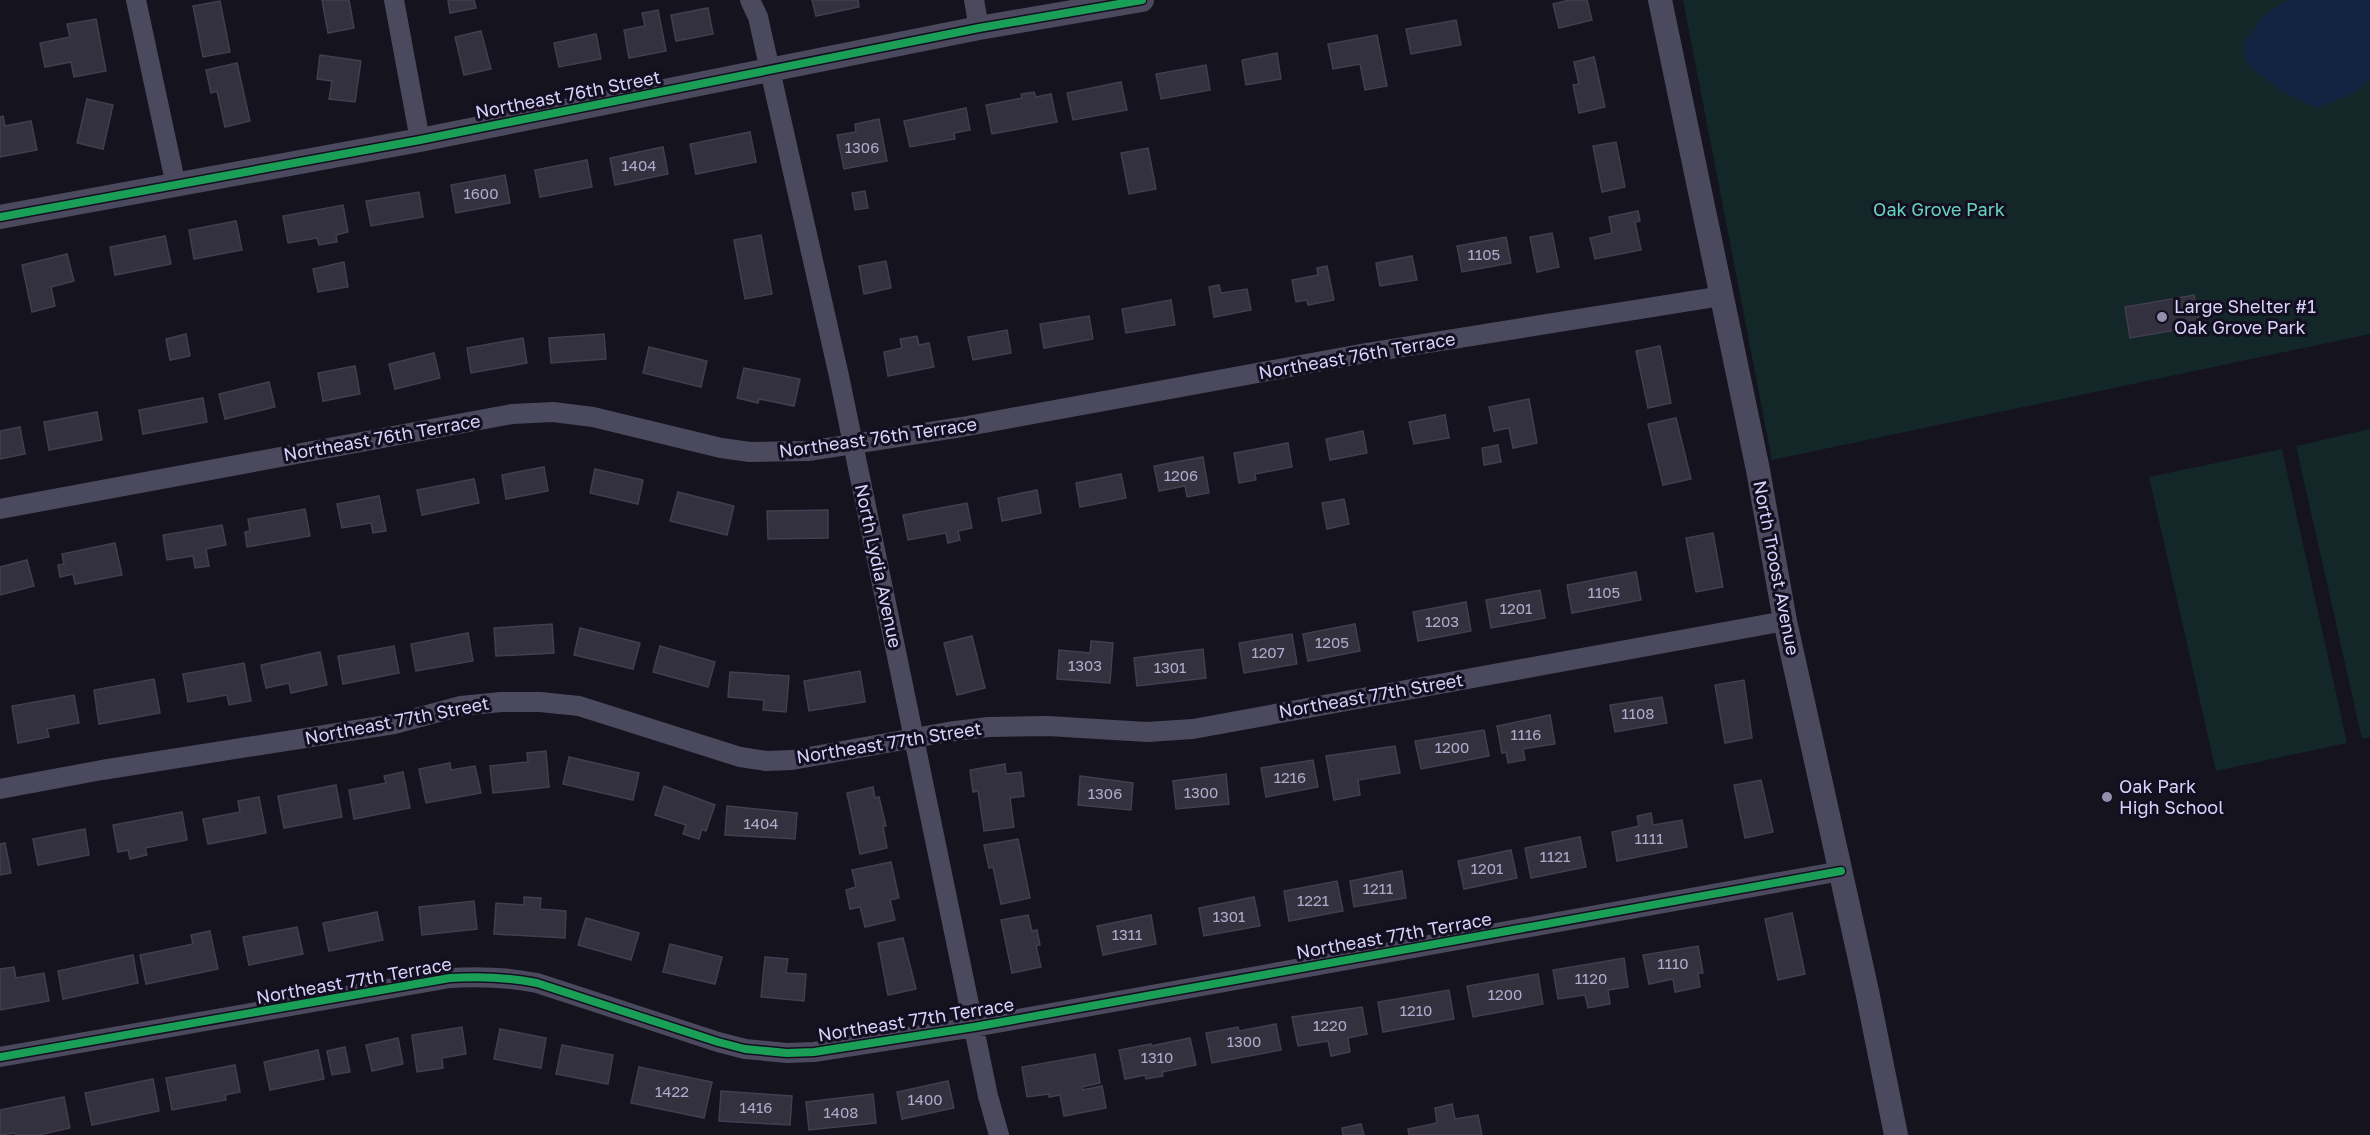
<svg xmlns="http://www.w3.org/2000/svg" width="2370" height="1135" viewBox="0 0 2370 1135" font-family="'Golos Text',sans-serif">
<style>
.green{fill:#132728}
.water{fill:#132342}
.building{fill:#34313f;stroke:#423e50;stroke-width:1.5}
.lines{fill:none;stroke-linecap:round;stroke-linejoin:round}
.minor{stroke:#4b495d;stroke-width:20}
.tertiary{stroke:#4b495d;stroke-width:24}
.cycleway-casing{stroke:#130f21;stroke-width:11}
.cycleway{stroke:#1a9f57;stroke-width:8}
.poi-dot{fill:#948fad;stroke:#130f21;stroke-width:2}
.labels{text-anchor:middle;stroke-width:6;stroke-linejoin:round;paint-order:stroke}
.number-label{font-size:15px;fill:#b0aacc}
.street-label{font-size:18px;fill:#d9d2fb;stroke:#130f21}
.park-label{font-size:18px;fill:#65d5be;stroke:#130f21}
.poi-label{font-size:18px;fill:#d9d2fb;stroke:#130f21;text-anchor:start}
</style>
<rect width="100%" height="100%" fill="#15131d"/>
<path class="green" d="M 1683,0 L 2370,0 L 2370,334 L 1772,460 Z
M 2370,429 L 2370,737 L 2362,739 L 2296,446 Z
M 2282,449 L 2347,743 L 2216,771 L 2149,477 Z"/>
<path class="water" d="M 2289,0 L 2370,0 L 2370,78 L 2361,88 L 2351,94 L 2317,108 L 2284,92 L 2249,66 L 2245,58 L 2244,40 L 2251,35 L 2264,15 Z"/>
<path class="building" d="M 322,0 L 349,0 L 354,28 L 328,33 Z
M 448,0 L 474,0 L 476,8 L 450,13 Z
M 812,0 L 858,0 L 859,7 L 816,16 Z
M 1569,0 L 1587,0 L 1592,20 L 1559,28 L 1553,4 Z
M 220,1 L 230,52 L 203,57 L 193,6 Z
M 708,8 L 713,34 L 676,41 L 671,15 Z
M 658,10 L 666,51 L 629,58 L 624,30 L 645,26 L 642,13 Z
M 96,19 L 106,71 L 74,77 L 71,62 L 45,67 L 40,43 L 70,37 L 67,24 Z
M 1456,20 L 1461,45 L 1411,54 L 1406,29 Z
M 481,31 L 491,69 L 464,75 L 455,37 Z
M 596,34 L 601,59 L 559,67 L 554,43 Z
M 1377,35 L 1387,86 L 1365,90 L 1360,64 L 1333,69 L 1328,44 Z
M 1277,53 L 1281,79 L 1246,85 L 1242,60 Z
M 320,55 L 361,61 L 355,102 L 329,99 L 332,81 L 317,79 Z
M 1594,57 L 1605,107 L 1579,113 L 1573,85 L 1579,84 L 1574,62 Z
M 237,63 L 250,121 L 225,127 L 217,91 L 211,93 L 206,70 Z
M 1206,65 L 1210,90 L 1161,99 L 1156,74 Z
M 1121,82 L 1127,110 L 1073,120 L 1067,93 Z
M 1034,92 L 1036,97 L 1051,94 L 1057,122 L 992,134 L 986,105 L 1022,98 L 1021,94 Z
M 87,99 L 113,105 L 103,149 L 77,143 Z
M 966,108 L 970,130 L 954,133 L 955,139 L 910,147 L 904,121 Z
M 3,116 L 5,126 L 31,121 L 37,150 L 0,157 L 0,117 Z
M 879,119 L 887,161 L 844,169 L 837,135 L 856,132 L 855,124 Z
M 750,132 L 756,162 L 696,174 L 690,144 Z
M 1616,142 L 1625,187 L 1602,192 L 1593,146 Z
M 663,147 L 668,174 L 615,185 L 610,158 Z
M 1148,148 L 1156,189 L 1129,194 L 1121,153 Z
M 587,160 L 592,187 L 540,197 L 535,170 Z
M 505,175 L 510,203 L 456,213 L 451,185 Z
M 865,191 L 868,208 L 855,210 L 852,193 Z
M 419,192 L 423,217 L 371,226 L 366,201 Z
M 343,205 L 348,232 L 336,235 L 337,242 L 319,245 L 317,238 L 288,243 L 283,216 Z
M 1638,211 L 1640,221 L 1635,222 L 1641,250 L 1595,259 L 1590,238 L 1612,233 L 1609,217 Z
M 236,221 L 242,250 L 194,259 L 189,230 Z
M 1552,233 L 1559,267 L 1537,272 L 1530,237 Z
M 761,235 L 772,294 L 745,299 L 734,240 Z
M 165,236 L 171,264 L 115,275 L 110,247 Z
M 1506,237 L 1511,263 L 1462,272 L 1457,246 Z
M 67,254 L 74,281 L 51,287 L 55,306 L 32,312 L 22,265 Z
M 1412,256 L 1417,280 L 1380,286 L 1376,263 Z
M 886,261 L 891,288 L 864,294 L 859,266 Z
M 344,262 L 348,287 L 318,292 L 313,269 Z
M 1327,266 L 1334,300 L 1308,305 L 1307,300 L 1296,302 L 1292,280 L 1318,275 L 1317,268 Z
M 1219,285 L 1221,293 L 1247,289 L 1251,310 L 1214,317 L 1209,287 Z
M 2194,295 L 2200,326 L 2130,338 L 2125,307 Z
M 1171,300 L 1175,325 L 1126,333 L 1122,309 Z
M 1089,316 L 1093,339 L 1044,348 L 1040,324 Z
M 1007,330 L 1011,353 L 973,360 L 968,337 Z
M 186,334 L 190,356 L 170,360 L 166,339 Z
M 604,334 L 606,359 L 551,363 L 549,338 Z
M 917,336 L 919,345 L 929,343 L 934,367 L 888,376 L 884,352 L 902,348 L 900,339 Z
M 523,338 L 527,363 L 471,373 L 467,348 Z
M 1660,346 L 1671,403 L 1648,408 L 1636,351 Z
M 649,347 L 707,361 L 701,387 L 643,373 Z
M 434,353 L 440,378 L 395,389 L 389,364 Z
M 355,366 L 360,394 L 323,401 L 318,373 Z
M 744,368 L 800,379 L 794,406 L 759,399 L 758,403 L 737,398 Z
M 269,382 L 275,407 L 225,419 L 219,394 Z
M 203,398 L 207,422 L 143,434 L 139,410 Z
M 1529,399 L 1537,443 L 1513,448 L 1509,428 L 1494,431 L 1489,407 Z
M 97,412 L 102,440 L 49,450 L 44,422 Z
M 1445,415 L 1449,438 L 1414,444 L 1409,422 Z
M 1676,418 L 1691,479 L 1663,485 L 1648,424 Z
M 20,427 L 25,454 L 0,459 L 0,431 Z
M 1363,431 L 1367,453 L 1330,460 L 1326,439 Z
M 1288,443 L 1292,467 L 1255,474 L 1256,480 L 1239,483 L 1234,453 Z
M 1498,445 L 1501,462 L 1484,465 L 1482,448 Z
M 1203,457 L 1209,493 L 1187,497 L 1185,486 L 1159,491 L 1154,466 Z
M 544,467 L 548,491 L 506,499 L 502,475 Z
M 595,469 L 643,480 L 638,504 L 590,493 Z
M 1121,474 L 1126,498 L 1080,507 L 1076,483 Z
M 474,479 L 479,503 L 422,515 L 417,490 Z
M 1037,490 L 1041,513 L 1002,521 L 998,498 Z
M 678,492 L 734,506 L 727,535 L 670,521 Z
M 379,496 L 386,531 L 373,533 L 371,523 L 342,528 L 337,504 Z
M 1344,499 L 1349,524 L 1327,529 L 1322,503 Z
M 967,503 L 972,528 L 958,531 L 960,540 L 948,543 L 946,533 L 908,540 L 903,515 Z
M 305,509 L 310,536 L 247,547 L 245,532 L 250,531 L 248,519 Z
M 828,510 L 828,538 L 768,539 L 767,511 Z
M 222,525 L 226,545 L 206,549 L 209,566 L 195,568 L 193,556 L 167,560 L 163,535 Z
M 1713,533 L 1723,587 L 1696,592 L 1686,538 Z
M 115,543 L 122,575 L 75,584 L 73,574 L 60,577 L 58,565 L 64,564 L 62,554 Z
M 27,560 L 34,586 L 0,595 L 0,567 Z
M 1636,572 L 1641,600 L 1572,613 L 1567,585 Z
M 1540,590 L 1545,618 L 1491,628 L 1486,600 Z
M 1466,602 L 1471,631 L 1418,641 L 1413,612 Z
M 552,624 L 554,653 L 496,656 L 494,628 Z
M 1355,624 L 1360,651 L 1308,661 L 1303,634 Z
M 580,628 L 640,643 L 633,669 L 574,655 Z
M 468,633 L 473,661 L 416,671 L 411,644 Z
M 1292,634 L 1297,664 L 1244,673 L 1239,643 Z
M 972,636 L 985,688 L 957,695 L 944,643 Z
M 1091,641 L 1113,643 L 1110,683 L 1057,679 L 1059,650 L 1090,653 Z
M 394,646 L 399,673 L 343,684 L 338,656 Z
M 660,646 L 715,662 L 708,687 L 653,672 Z
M 1203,649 L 1206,678 L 1137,686 L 1134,658 Z
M 320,652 L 327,685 L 291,693 L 289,683 L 266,688 L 261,665 Z
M 244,663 L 251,701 L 229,705 L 227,695 L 188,702 L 183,674 Z
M 860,671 L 865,702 L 809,711 L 804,681 Z
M 730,672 L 789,676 L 786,712 L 763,710 L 764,700 L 728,697 Z
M 154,679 L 160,713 L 99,724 L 94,690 Z
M 1744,680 L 1752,738 L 1725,743 L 1715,685 Z
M 74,695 L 79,723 L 47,729 L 49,737 L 18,743 L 12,706 Z
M 1662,697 L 1667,723 L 1615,732 L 1610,705 Z
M 1550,715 L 1555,744 L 1523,749 L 1525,760 L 1508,763 L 1506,752 L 1502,753 L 1497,726 Z
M 1484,730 L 1489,756 L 1421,769 L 1415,741 Z
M 1395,746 L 1400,773 L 1358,780 L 1360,795 L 1334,800 L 1326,756 Z
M 546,751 L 549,787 L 493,793 L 490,766 L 528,762 L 527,753 Z
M 569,757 L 639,773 L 633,800 L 563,784 Z
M 1313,760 L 1318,787 L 1266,797 L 1261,768 Z
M 450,763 L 451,770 L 475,766 L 481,793 L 426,803 L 419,769 Z
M 1005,764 L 1006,774 L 1021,772 L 1024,796 L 1010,798 L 1014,827 L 984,831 L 978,791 L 973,792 L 970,770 Z
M 403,772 L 410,808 L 354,819 L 349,790 L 386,783 L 384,776 Z
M 1226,774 L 1229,804 L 1176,809 L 1173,781 Z
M 1080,776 L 1133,783 L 1131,810 L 1078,805 Z
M 1761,780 L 1773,832 L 1745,838 L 1734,785 Z
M 336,785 L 342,817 L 284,828 L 278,796 Z
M 664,786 L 715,805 L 706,831 L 702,829 L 699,839 L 683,834 L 686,825 L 655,815 Z
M 873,787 L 875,798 L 879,797 L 886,826 L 883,826 L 887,848 L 860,854 L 847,793 Z
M 259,797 L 266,833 L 208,844 L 203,819 L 240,812 L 238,801 Z
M 727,806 L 797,813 L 795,839 L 725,835 Z
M 182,812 L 187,840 L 145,848 L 147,855 L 130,859 L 128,850 L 118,852 L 113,825 Z
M 1651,813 L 1653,825 L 1682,820 L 1687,847 L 1617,861 L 1612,832 L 1639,826 L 1637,816 Z
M 85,829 L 89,855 L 38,865 L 33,839 Z
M 1580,837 L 1586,867 L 1531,878 L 1525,848 Z
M 1018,839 L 1030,898 L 1001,904 L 993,867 L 989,868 L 984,845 Z
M 5,843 L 11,873 L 0,875 L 0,844 Z
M 1511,850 L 1517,878 L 1464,889 L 1458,861 Z
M 891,862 L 899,898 L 890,900 L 895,920 L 865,927 L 860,907 L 850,909 L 846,890 L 856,887 L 852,870 Z
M 1402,871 L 1406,898 L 1354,907 L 1350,881 Z
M 1337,881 L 1343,911 L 1289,921 L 1284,891 Z
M 524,897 L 541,898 L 540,909 L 566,911 L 565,938 L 494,934 L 496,903 L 524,905 Z
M 1254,897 L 1260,926 L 1204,936 L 1199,908 Z
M 474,901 L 477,929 L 422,935 L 419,907 Z
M 377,912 L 383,940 L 329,951 L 323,923 Z
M 1792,913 L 1805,974 L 1778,980 L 1765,919 Z
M 1028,915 L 1032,931 L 1037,930 L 1040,945 L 1036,946 L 1041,967 L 1012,973 L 1001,920 Z
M 1151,915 L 1156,944 L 1103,955 L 1097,926 Z
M 586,918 L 639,933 L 631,960 L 578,945 Z
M 297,927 L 303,954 L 249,965 L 243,937 Z
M 210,931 L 218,969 L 146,984 L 140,955 L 193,944 L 191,935 Z
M 903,938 L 916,989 L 888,995 L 878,943 Z
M 670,944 L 722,957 L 715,984 L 663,972 Z
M 1698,946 L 1703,973 L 1698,973 L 1700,987 L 1675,992 L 1673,979 L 1649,984 L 1643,955 Z
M 133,955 L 138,983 L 63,999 L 58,971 Z
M 765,957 L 788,959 L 786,973 L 806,974 L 804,1001 L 761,997 Z
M 1624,958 L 1628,987 L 1608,990 L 1610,1004 L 1588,1008 L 1585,995 L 1558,999 L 1553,970 Z
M 14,967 L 16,978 L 44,973 L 49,1001 L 0,1010 L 0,969 Z
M 1538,974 L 1543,1004 L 1473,1017 L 1467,986 Z
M 1449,990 L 1454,1019 L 1383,1032 L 1378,1002 Z
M 1362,1007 L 1367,1034 L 1348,1038 L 1350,1052 L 1331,1056 L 1328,1041 L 1298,1046 L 1292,1017 Z
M 1276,1024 L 1281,1050 L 1212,1063 L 1206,1033 L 1238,1027 L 1239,1031 Z
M 462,1027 L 466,1054 L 442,1058 L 443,1068 L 417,1072 L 412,1035 Z
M 500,1029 L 546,1038 L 541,1068 L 494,1059 Z
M 398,1038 L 403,1064 L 372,1071 L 366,1045 Z
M 1190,1038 L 1196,1065 L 1162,1072 L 1163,1076 L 1146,1079 L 1145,1075 L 1125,1079 L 1119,1050 L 1151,1044 L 1151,1046 Z
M 562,1045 L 613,1055 L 608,1084 L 556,1074 Z
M 345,1047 L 350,1072 L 332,1075 L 327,1051 Z
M 318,1050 L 324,1079 L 270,1090 L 264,1062 Z
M 1095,1054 L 1100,1083 L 1082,1087 L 1083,1090 L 1102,1086 L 1106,1108 L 1064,1116 L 1060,1095 L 1049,1097 L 1049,1094 L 1027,1097 L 1022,1067 Z
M 235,1065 L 240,1092 L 225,1095 L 226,1100 L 172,1110 L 166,1078 Z
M 639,1067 L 712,1082 L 704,1118 L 631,1103 Z
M 153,1079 L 159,1111 L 92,1125 L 85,1093 Z
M 948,1081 L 954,1108 L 902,1119 L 897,1092 Z
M 721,1091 L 792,1096 L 790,1125 L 719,1121 Z
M 873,1094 L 876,1123 L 809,1130 L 806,1102 Z
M 64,1097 L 70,1128 L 39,1135 L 16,1135 L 15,1133 L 0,1135 L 0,1110 Z
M 1452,1104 L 1455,1119 L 1478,1115 L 1482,1135 L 1409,1135 L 1408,1129 L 1437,1123 L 1435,1108 Z
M 1361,1124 L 1364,1135 L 1343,1135 L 1342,1128 Z"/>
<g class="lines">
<path class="minor" d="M 136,0 L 176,186
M 394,0 L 420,140
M 750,0 L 758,17 L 839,376 L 988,1096 L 999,1135
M 974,0 L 979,28
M 0,509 L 512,414 L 553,412 L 593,417 L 721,448 L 750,452 L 808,451 L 962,427 L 1366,353 L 1722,296
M 0,789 L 102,770 L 394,724 L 461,706 L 501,702 L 540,702 L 579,706 L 740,757 L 766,761 L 792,760 L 948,732 L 988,727 L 1048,726 L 1147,732 L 1193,729 L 1785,621
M 0,1057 L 450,978 C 480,976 507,977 537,983 L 718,1042 L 745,1049 L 787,1053 L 814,1052 L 974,1027 L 1841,871"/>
<path class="tertiary" d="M 1660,0 L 1758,470 L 1785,621 L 1867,991 L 1896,1135
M 0,217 L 420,140 L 979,28 L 1142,0"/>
<g class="cycleway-casing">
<path id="cycleway" d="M 0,217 L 420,140 L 979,28 L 1142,0
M 0,1057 L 450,978 C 480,976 507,977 537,983 L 718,1042 L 745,1049 L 787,1053 L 814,1052 L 974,1027 L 1841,871"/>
</g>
<use href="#cycleway" class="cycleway"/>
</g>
<g class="poi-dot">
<circle cx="2162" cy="317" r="6"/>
<circle cx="2107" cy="797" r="6"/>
</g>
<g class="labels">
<g class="number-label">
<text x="862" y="153">1306</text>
<text x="639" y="171">1404</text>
<text x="481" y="199">1600</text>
<text x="1484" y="260">1105</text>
<text x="1181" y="481">1206</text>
<text x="1604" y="598">1105</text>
<text x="1516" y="614">1201</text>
<text x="1442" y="627">1203</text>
<text x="1332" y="648">1205</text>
<text x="1268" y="658">1207</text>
<text x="1085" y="671">1303</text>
<text x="1170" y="673">1301</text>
<text x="1638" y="719">1108</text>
<text x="1526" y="740">1116</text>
<text x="1452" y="753">1200</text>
<text x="1290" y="783">1216</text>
<text x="1201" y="798">1300</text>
<text x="1105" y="799">1306</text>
<text x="761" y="829">1404</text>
<text x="1649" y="844">1111</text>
<text x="1555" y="862">1121</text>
<text x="1487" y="874">1201</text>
<text x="1378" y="894">1211</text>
<text x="1313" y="906">1221</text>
<text x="1229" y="922">1301</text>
<text x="1127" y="940">1311</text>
<text x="1673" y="969">1110</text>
<text x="1591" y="984">1120</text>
<text x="1505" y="1000">1200</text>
<text x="1416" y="1016">1210</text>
<text x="1330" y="1031">1220</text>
<text x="1244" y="1047">1300</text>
<text x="1157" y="1063">1310</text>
<text x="672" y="1097">1422</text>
<text x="925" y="1105">1400</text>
<text x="756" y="1113">1416</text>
<text x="841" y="1118">1408</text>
</g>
<g class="street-label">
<text transform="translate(568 95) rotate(-11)" y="6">Northeast 76th Street</text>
<text transform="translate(1357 356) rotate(-10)" y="6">Northeast 76th Terrace</text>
<text transform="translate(382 438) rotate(-10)" y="6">Northeast 76th Terrace</text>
<text transform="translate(878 438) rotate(-8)" y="6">Northeast 76th Terrace</text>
<text transform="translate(878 566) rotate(78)" y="6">North Lydia Avenue</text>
<text transform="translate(1776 568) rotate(79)" y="6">North Troost Avenue</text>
<text transform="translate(1371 696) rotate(-10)" y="6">Northeast 77th Street</text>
<text transform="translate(397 721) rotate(-11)" y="6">Northeast 77th Street</text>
<text transform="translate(889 743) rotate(-9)" y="6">Northeast 77th Street</text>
<text transform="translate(1394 936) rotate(-10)" y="6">Northeast 77th Terrace</text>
<text transform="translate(354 981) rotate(-10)" y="6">Northeast 77th Terrace</text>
<text transform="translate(916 1020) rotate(-9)" y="6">Northeast 77th Terrace</text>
</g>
<g class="park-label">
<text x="1939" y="216">Oak Grove Park</text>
</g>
<g class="poi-label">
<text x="2174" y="313">Large Shelter #1<tspan x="2174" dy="21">Oak Grove Park</tspan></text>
<text x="2119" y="793">Oak Park<tspan x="2119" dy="21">High School</tspan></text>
</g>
</g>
</svg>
